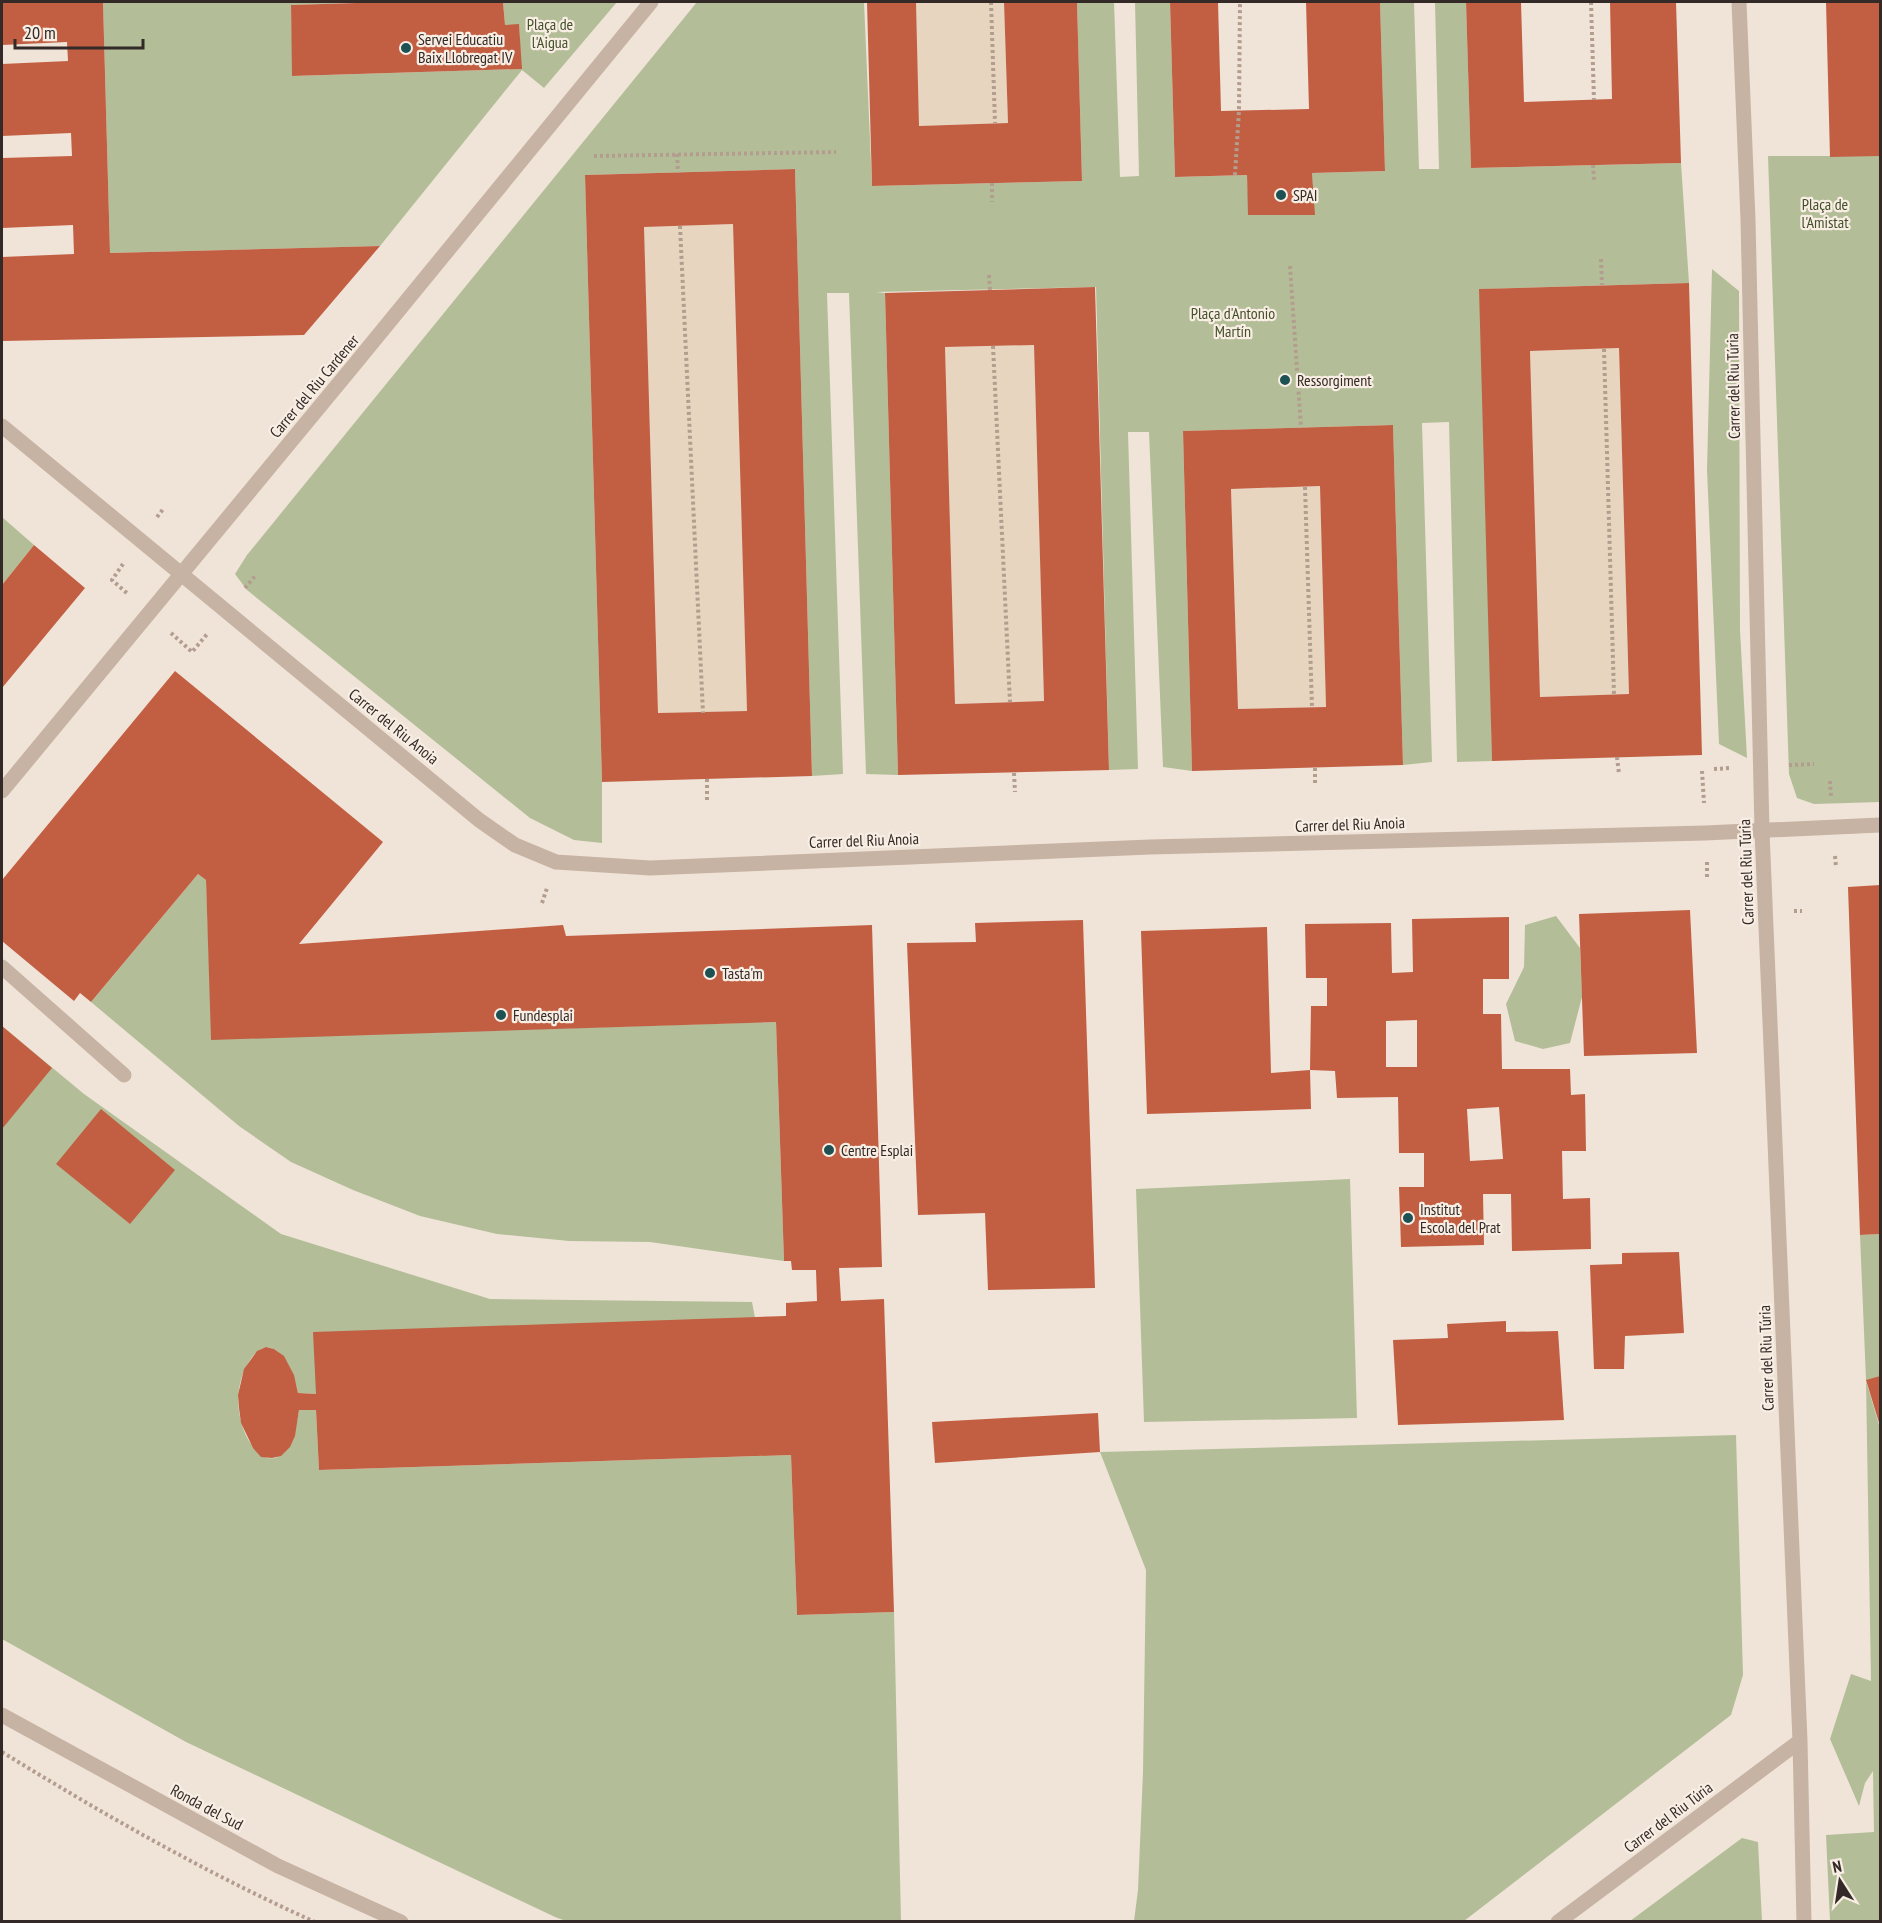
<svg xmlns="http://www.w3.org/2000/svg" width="1882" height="1923" viewBox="0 0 1882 1923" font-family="'PT Sans Narrow',sans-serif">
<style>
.green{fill:#b3be98}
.plaza{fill:#e8d5bf}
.building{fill:#c25f43;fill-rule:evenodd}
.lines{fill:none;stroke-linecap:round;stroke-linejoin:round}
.path{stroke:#b39d8f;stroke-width:4;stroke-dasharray:3 3;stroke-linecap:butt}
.lane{stroke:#c7b3a4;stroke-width:15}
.street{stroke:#c7b3a4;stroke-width:15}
.poi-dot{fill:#1d5153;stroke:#f8eee4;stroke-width:2}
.labels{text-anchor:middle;stroke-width:4.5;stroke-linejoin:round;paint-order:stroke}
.park-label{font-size:16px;fill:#43502a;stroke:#f8eee4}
.poi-label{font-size:16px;fill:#332926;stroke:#f8eee4;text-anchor:start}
.street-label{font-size:16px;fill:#332926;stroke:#f8eee4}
</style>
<rect width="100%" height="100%" fill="#f0e4d8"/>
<path class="green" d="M 103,2 L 388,2 L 291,5 L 293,76 L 521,69 L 519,25 L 505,25 L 503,2 L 617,2 L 544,88 L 522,70 L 380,246 L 110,253 Z
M 697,2 L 864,2 L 872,186 L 1082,181 L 1077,2 L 1114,2 L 1120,177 L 1139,176 L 1135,2 L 1170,2 L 1175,177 L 1247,175 L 1249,215 L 1314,215 L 1312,173 L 1385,171 L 1380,2 L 1414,2 L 1419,169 L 1439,169 L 1435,2 L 1466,2 L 1471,168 L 1681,163 L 1689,283 L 1484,289 L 1492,761 L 1457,762 L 1449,422 L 1422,423 L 1432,762 L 1403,765 L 1393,425 L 1183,431 L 1192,771 L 1163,767 L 1149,432 L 1128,432 L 1138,769 L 1109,770 L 1096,287 L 876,292 L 885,293 L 898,775 L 866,774 L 849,293 L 827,293 L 843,774 L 812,776 L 795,169 L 585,175 L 602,782 L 602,843 L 574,840 L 530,818 L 247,590 L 235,574 L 247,555 Z
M 1768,156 L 1880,156 L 1880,802 L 1814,804 L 1797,798 L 1789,774 Z
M 1712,269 L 1739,291 L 1740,630 L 1747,758 L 1719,744 L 1707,470 Z
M 2,517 L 34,545 L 2,585 Z
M 198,874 L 206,880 L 212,1039 L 776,1022 L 784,1261 L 650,1242 L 569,1241 L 497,1234 L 420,1216 L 353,1190 L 291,1162 L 239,1126 L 91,1002 Z
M 1556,916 L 1580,948 L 1582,997 L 1570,1043 L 1543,1049 L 1515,1041 L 1506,1004 L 1524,967 L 1525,925 Z
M 2,1026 L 84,1094 L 281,1234 L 490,1299 L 752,1302 L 756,1323 L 316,1394 L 298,1393 C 294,1367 270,1323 247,1365 C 214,1425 284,1515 299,1410 L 316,1410 L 319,1470 L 791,1455 L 797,1615 L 894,1612 L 901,1921 L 569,1922 L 555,1917 L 186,1742 L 2,1639 Z
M 1350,1179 L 1357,1418 L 1144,1422 L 1136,1189 Z
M 1880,1234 L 1880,1376 L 1866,1381 L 1880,1428 L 1880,1921 L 1830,1921 L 1826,1835 L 1874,1832 L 1873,1771 L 1865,1783 L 1859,1806 L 1830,1739 L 1851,1674 L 1871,1681 L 1866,1380 L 1860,1235 Z
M 1736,1435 L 1743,1675 L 1731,1715 L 1464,1921 L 1134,1921 L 1138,1890 L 1143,1772 L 1146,1570 L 1100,1452 Z
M 1742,1838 L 1758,1842 L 1762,1921 L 1630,1921 Z"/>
<path class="plaza" d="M 916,2 L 1004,2 L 1008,123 L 919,126 Z
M 733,224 L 747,711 L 658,713 L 644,227 Z
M 1034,345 L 1044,701 L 955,704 L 945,347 Z
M 1619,348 L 1629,694 L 1540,697 L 1530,351 Z
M 1320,486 L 1326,707 L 1238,709 L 1231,489 Z"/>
<path class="building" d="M 2,2 L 103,2 L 110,253 L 380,246 L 304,335 L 2,341 L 2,257 L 74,254 L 73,225 L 2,228 L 2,158 L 72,156 L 71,133 L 2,136 L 2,64 L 68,61 L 67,42 L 2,45 Z
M 388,2 L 503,2 L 505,25 L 519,24 L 522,69 L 292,76 L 291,5 Z
M 867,2 L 916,2 L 919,126 L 1008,123 L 1004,2 L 1077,2 L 1082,181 L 872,186 Z
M 1170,2 L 1218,2 L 1221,111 L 1309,109 L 1306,2 L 1380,2 L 1385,171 L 1312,173 L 1315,215 L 1248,215 L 1247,175 L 1175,177 Z
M 1466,2 L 1521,2 L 1524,102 L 1612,99 L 1610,2 L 1676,2 L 1681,163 L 1471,168 Z
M 1826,2 L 1880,2 L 1880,156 L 1830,157 Z
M 795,169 L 812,776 L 602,782 L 585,175 ZM 733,224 L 747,711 L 658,713 L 644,227 Z
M 1689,283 L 1702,755 L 1492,761 L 1479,289 ZM 1619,348 L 1629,694 L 1540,697 L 1530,351 Z
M 1095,287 L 1109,770 L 898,775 L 885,293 ZM 1034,345 L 1044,701 L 955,704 L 945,347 Z
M 1393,425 L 1403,765 L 1192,771 L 1183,431 ZM 1320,486 L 1326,707 L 1238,709 L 1231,489 Z
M 34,545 L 85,588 L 2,688 L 2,585 Z
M 175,671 L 383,842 L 299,944 L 563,925 L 566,936 L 872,925 L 882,1267 L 839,1268 L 841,1301 L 884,1299 L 894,1612 L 797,1615 L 791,1455 L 319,1470 L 316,1410 L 299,1410 L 295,1436 L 290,1447 L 281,1456 L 272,1458 L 261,1457 L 253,1448 L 241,1423 L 239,1408 L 238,1395 L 244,1369 L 257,1351 L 266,1347 L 274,1349 L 284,1356 L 294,1375 L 298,1393 L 316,1394 L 313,1332 L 786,1316 L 786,1303 L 817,1301 L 816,1270 L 792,1270 L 791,1261 L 784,1261 L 776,1022 L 211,1040 L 206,880 L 198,874 L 91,1002 L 80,993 L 74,1001 L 2,941 L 2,880 Z
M 1880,885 L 1880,1234 L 1860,1235 L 1848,887 Z
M 1690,910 L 1697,1053 L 1584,1056 L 1579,914 Z
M 1509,917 L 1509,979 L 1483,979 L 1483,1014 L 1501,1014 L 1502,1069 L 1570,1069 L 1571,1095 L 1585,1094 L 1586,1151 L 1562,1151 L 1563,1199 L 1590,1198 L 1591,1249 L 1512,1251 L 1511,1194 L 1483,1194 L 1484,1245 L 1401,1247 L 1399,1187 L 1424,1187 L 1424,1153 L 1399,1153 L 1398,1097 L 1337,1098 L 1335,1071 L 1310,1070 L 1311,1006 L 1327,1006 L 1327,978 L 1306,978 L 1305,924 L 1391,923 L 1392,973 L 1413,972 L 1412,919 ZM 1417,1020 L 1417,1067 L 1386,1067 L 1386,1021 ZM 1499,1107 L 1503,1159 L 1470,1161 L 1467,1109 Z
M 1083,920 L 1095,1288 L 988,1290 L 985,1213 L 918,1215 L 907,943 L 976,942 L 975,923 Z
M 1267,927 L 1271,1073 L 1310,1070 L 1311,1109 L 1147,1114 L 1141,931 Z
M 2,1026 L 52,1068 L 2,1129 Z
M 101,1109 L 175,1170 L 130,1224 L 56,1164 Z
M 1679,1252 L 1684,1333 L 1625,1336 L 1624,1369 L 1594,1369 L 1590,1265 L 1622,1264 L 1622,1253 Z
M 1506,1321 L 1506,1332 L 1558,1331 L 1564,1420 L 1398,1425 L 1393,1340 L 1448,1338 L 1447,1324 Z
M 1880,1376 L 1880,1426 L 1866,1380 Z
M 1098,1413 L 1100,1452 L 935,1463 L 932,1422 Z"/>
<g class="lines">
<path class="path" d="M 991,2 L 995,123
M 1591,2 L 1594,100
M 677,154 L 678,173
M 594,156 L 836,152
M 1593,165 L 1594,181
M 1235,175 L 1239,110 L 1240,2
M 992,183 L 992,202
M 680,226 L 703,713
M 1601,259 L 1602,285
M 1290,266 L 1301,428
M 989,275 L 990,290
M 993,346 L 1010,702
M 1604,349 L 1614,695
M 1305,487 L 1312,707
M 157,517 L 164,508
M 123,564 L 112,580 L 128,594
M 245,588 L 255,576
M 171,633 L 192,652 L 208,633
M 1617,757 L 1619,774
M 1789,765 L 1814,764
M 1315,768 L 1315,783
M 1714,769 L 1731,768
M 1702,771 L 1704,803
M 1014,773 L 1015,792
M 707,779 L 707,801
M 1830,781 L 1831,798
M 1835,856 L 1836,867
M 1707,862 L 1707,878
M 542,903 L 547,888
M 1794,911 L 1802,911
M 2,1752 C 103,1814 206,1873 315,1922"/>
<path class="lane" d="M 2,967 L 124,1075"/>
<path class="street" d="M 1739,2 L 1748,220 L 1762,831 L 1800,1741 L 1804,1922
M 2,426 L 479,820 L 515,845 L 556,862 L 650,868 L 1150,847 L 1705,833 L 1880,825
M 2,791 L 354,365 L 651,2
M 2,1715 L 278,1866 L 401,1922
M 1558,1922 L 1800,1741"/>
</g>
<g class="poi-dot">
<circle cx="406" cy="48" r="6"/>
<circle cx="1281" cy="195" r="6"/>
<circle cx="1285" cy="380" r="6"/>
<circle cx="710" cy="973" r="6"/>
<circle cx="501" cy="1015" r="6"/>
<circle cx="829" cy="1150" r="6"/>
<circle cx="1408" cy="1218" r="6"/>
</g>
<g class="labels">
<g class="park-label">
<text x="550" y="30">Plaça de<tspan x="550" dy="18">l'Aigua</tspan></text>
<text x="1825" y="210">Plaça de<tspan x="1825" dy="18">l'Amistat</tspan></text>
<text x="1233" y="319">Plaça d'Antonio<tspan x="1233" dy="18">Martín</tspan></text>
</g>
<g class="poi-label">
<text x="418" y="45">Servei Educatiu<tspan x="418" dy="18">Baix Llobregat IV</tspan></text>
<text x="1293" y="201">SPAI</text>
<text x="1297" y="386">Ressorgiment</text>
<text x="722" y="979">Tasta'm</text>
<text x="513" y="1021">Fundesplai</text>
<text x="841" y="1156">Centre Esplai</text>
<text x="1420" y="1215">Institut<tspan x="1420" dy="18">Escola del Prat</tspan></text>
</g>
<g class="street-label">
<text transform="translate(314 386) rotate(-50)" y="6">Carrer del Riu Cardener</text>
<text transform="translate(1733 386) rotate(-91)" y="6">Carrer del Riu Túria</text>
<text transform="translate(394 726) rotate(39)" y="6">Carrer del Riu Anoia</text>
<text transform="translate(1350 824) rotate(-2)" y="6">Carrer del Riu Anoia</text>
<text transform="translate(864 840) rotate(-2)" y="6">Carrer del Riu Anoia</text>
<text transform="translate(1746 872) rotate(-92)" y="6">Carrer del Riu Túria</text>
<text transform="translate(1766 1358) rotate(-92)" y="6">Carrer del Riu Túria</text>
<text transform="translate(207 1807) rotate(28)" y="6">Ronda del Sud</text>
<text transform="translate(1668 1817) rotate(-37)" y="6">Carrer del Riu Túria</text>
</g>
</g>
<rect width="1882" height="1923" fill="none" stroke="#332926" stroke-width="6"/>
<g transform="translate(1840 1881) rotate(348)" stroke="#f8eee4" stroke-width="4.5" paint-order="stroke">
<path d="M0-4.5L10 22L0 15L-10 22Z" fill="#332926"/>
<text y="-9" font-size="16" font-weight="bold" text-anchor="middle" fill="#332926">N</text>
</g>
<path d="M15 39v9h128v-9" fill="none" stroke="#332926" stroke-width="3"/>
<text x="24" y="39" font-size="18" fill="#332926" stroke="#f8eee4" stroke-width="4.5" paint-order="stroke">20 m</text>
</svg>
